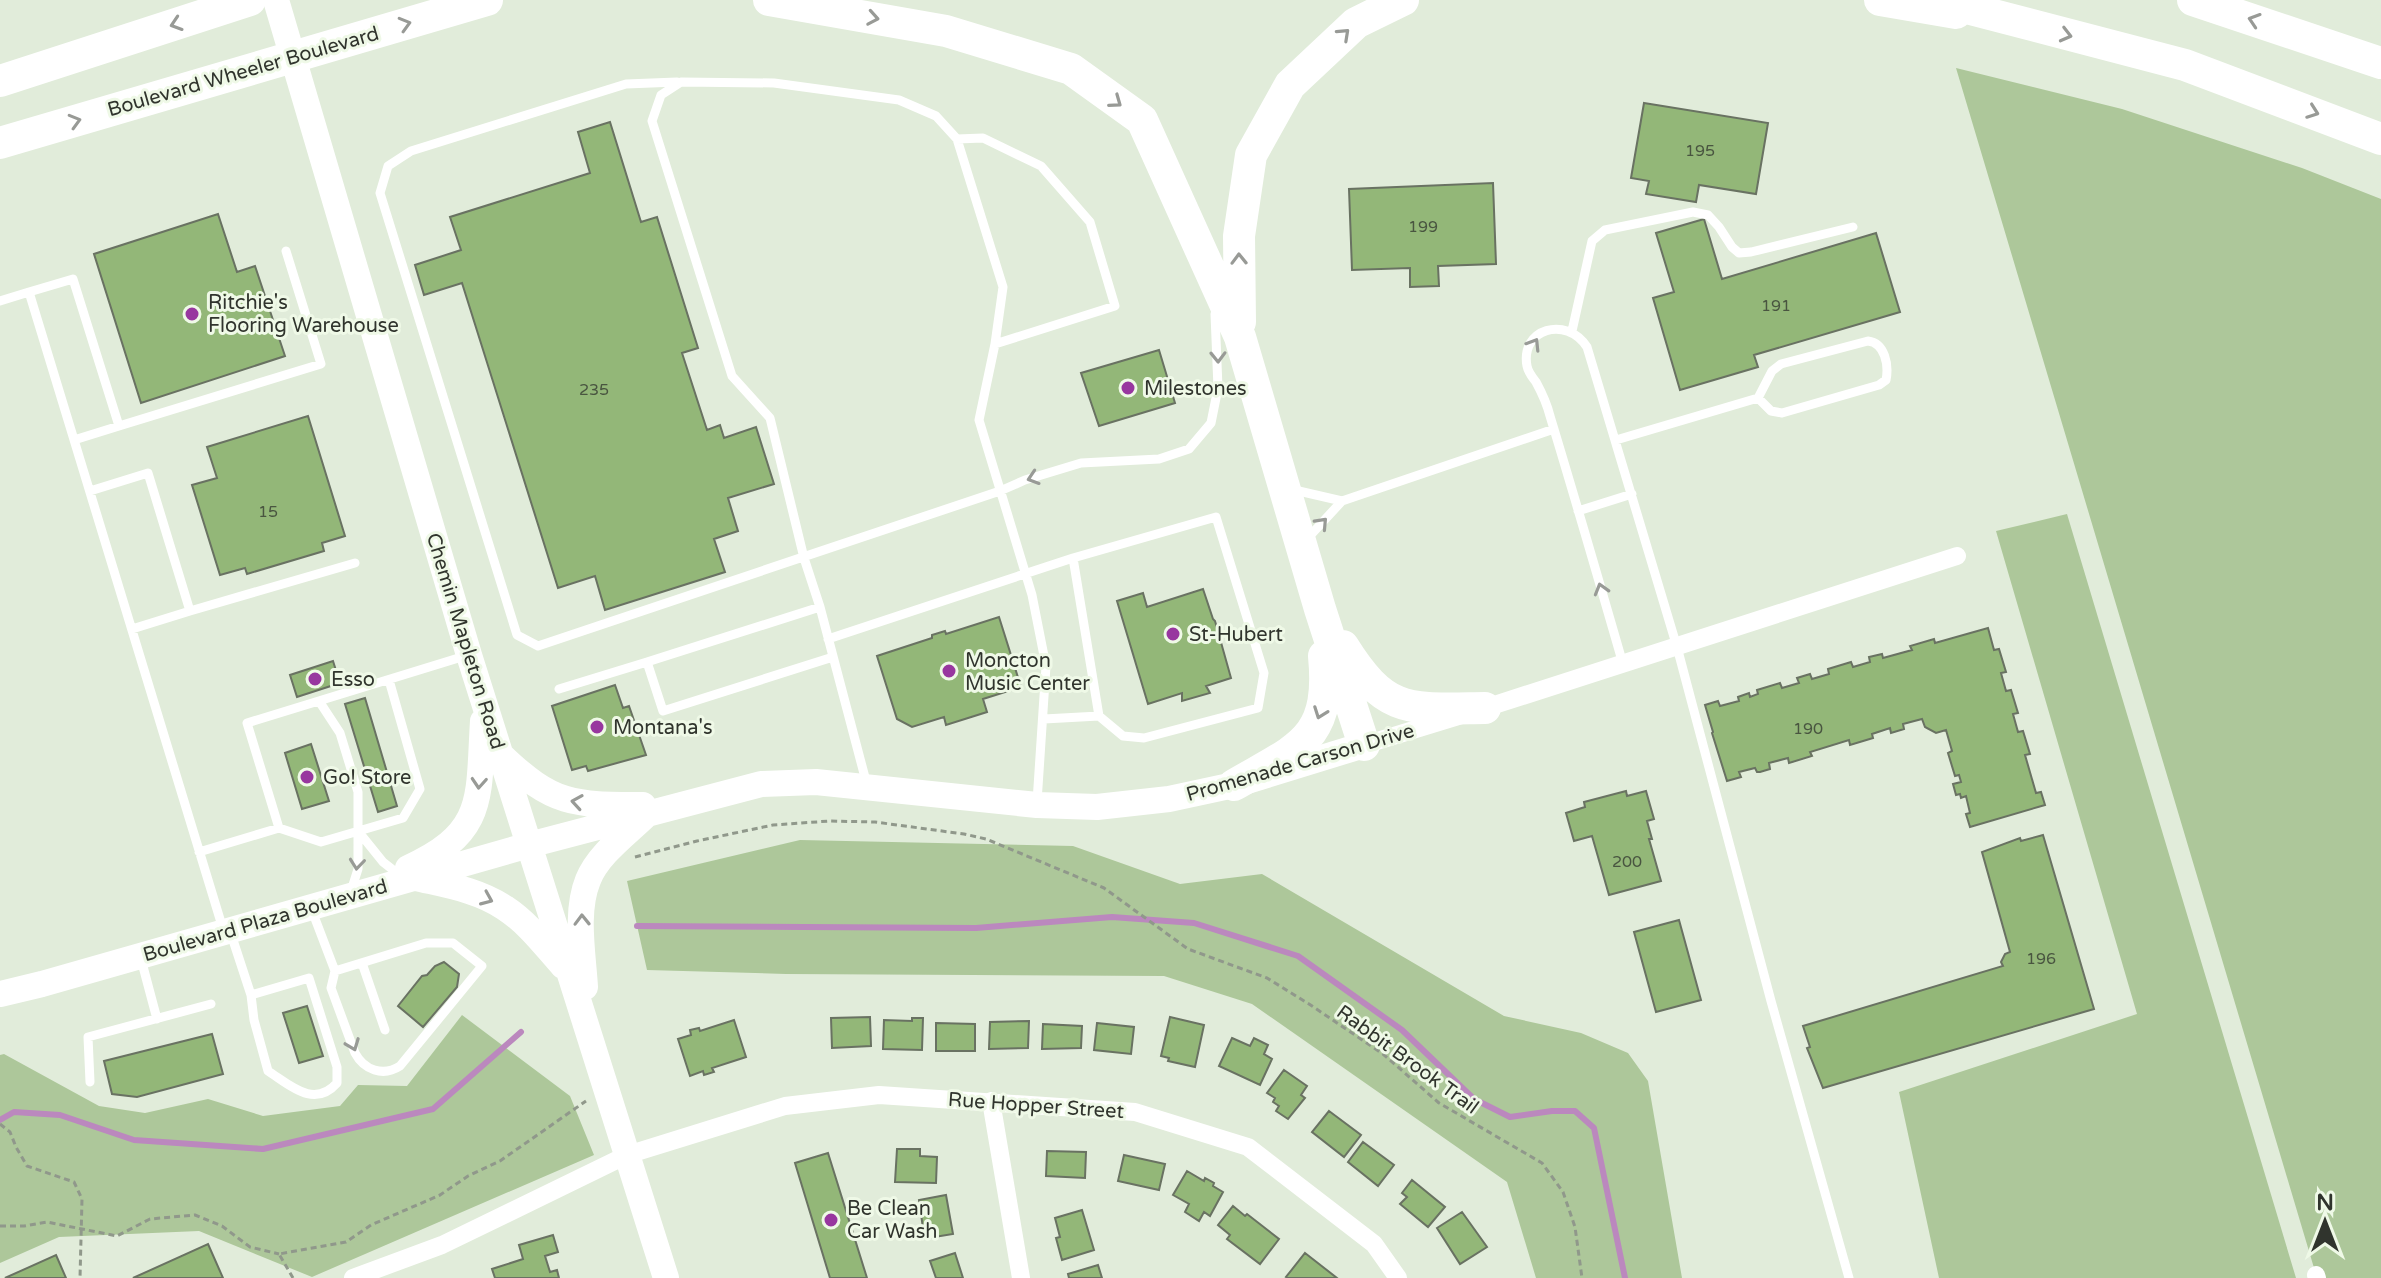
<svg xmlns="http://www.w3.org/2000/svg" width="2381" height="1278" viewBox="0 0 2381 1278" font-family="'Varela Round',sans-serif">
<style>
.green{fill:#adc79a}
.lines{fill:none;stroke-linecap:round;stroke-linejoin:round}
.stream{stroke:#bb88be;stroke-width:6}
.building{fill:#93b778;stroke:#697262;stroke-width:2}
.path{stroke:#90988b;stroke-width:3;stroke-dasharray:6 4;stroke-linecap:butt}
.lane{stroke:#fff;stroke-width:9}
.street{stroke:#fff;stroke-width:18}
.secondary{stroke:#fff;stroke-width:26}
.highway{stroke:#fff;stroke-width:32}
.oneway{stroke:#989a96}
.poi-dot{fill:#98379f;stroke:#eff9e7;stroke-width:3}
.labels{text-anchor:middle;stroke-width:6;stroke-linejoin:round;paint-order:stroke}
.number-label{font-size:16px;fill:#495540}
.street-label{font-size:20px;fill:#30342d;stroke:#eff9e7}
.poi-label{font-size:20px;fill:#30342d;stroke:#eff9e7;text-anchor:start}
</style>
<rect width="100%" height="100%" fill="#e1ecda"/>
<path class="green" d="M 1956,68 L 2122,109 L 2302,168 L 2381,199 L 2381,1278 L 2317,1278 Z
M 2067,514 L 2296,1278 L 1939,1278 L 1899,1092 L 2137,1014 L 1996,531 Z
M 800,840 L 1073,846 L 1180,884 L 1262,874 L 1504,1016 L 1581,1033 L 1628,1053 L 1648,1081 L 1682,1278 L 1536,1278 L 1507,1182 L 1252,1004 L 1164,976 L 786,974 L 647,970 L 627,881 Z
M 462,1015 L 570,1096 L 594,1155 L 312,1277 L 199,1231 L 59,1237 L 0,1263 L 0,1055 L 4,1054 L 99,1106 L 145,1113 L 208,1099 L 263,1116 L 340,1106 L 358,1085 L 407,1086 Z"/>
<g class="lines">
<path class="stream" d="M 637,926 L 976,928 L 1112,917 L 1194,923 L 1298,956 L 1402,1030 L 1474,1099 L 1510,1117 L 1552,1111 L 1575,1111 L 1594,1128 L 1625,1278
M 0,1120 L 14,1112 L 60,1115 L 134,1140 L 263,1149 L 433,1109 L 521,1032"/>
</g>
<path class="building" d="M 1644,103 L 1768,123 L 1756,194 L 1699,185 L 1696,202 L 1646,194 L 1649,181 L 1631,178 Z
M 610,122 L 641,222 L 657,217 L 698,348 L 682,353 L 707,430 L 720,425 L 724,438 L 756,427 L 774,484 L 728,498 L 738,531 L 714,539 L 725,572 L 605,610 L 595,576 L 558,588 L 462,283 L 424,295 L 415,265 L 461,250 L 450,217 L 590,173 L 578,132 Z
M 1493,183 L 1496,264 L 1438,266 L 1439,286 L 1410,287 L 1410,268 L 1352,270 L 1349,189 Z
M 218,214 L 237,272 L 255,266 L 285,356 L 141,403 L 94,254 Z
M 1704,219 L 1722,279 L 1876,233 L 1900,312 L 1754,355 L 1758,367 L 1680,390 L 1653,298 L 1674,292 L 1656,233 Z
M 1159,350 L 1175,403 L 1099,426 L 1081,373 Z
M 308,416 L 345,536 L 322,543 L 324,551 L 247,574 L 245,568 L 220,575 L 192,485 L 217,478 L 207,447 Z
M 1203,589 L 1213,619 L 1215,621 L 1231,678 L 1206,686 L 1210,693 L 1182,701 L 1182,693 L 1148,704 L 1117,601 L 1143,593 L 1147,607 Z
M 999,617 L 1021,687 L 983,699 L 987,712 L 946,725 L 944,717 L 912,727 L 897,719 L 877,656 L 932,638 L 932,635 L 945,631 L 946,634 Z
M 1988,628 L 1994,650 L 1999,649 L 2006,672 L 2001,673 L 2006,691 L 2011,690 L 2018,713 L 2013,714 L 2018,732 L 2023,731 L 2030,754 L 2025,755 L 2036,793 L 2041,792 L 2045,805 L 1970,827 L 1966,814 L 1970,813 L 1966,796 L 1961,798 L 1960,794 L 1956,795 L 1953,784 L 1961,782 L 1959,775 L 1955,776 L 1948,753 L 1952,751 L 1946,730 L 1936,733 L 1925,727 L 1922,719 L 1903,724 L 1904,729 L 1891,733 L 1890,728 L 1872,734 L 1873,738 L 1850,745 L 1849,740 L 1810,752 L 1812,756 L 1789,763 L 1788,758 L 1769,763 L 1770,769 L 1760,772 L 1757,772 L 1755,768 L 1739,772 L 1741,777 L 1727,781 L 1712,733 L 1713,732 L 1705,705 L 1718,701 L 1720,706 L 1739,701 L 1738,697 L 1749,693 L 1750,697 L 1758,694 L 1757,690 L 1780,683 L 1782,688 L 1799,683 L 1797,678 L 1810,674 L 1812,679 L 1829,674 L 1828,669 L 1851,662 L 1853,667 L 1870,662 L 1869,657 L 1882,654 L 1883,658 L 1912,650 L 1910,646 L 1934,639 L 1935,643 Z
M 333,661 L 340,683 L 297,697 L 290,675 Z
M 615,685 L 623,708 L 629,706 L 646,755 L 588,771 L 586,766 L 572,770 L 552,706 Z
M 365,698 L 397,806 L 378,812 L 345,704 Z
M 311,744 L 329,801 L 302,809 L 285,753 Z
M 1626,791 L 1627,796 L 1646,791 L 1654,819 L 1647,821 L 1652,839 L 1649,839 L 1661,881 L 1609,895 L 1592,836 L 1574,841 L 1566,813 L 1585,807 L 1584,802 Z
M 2043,835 L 2094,1009 L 1823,1088 L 1807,1048 L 1810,1047 L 1803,1026 L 2003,966 L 2001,962 L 2005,954 L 2010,952 L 1982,852 L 2020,838 L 2021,841 Z
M 1679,920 L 1701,1000 L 1656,1012 L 1634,932 Z
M 444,962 L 459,974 L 457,987 L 423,1027 L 398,1006 L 422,976 L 427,975 L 435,966 Z
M 307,1006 L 323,1056 L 299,1063 L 283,1013 Z
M 870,1017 L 871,1046 L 832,1048 L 831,1018 Z
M 1170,1017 L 1204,1025 L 1195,1067 L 1168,1061 L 1169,1058 L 1161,1056 Z
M 912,1018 L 923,1018 L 922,1050 L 883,1049 L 884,1020 L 912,1021 Z
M 734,1020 L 746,1057 L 712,1068 L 714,1072 L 704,1075 L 703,1071 L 690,1076 L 678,1039 L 691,1035 L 690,1030 L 699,1028 L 700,1031 Z
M 1029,1021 L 1028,1048 L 989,1049 L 990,1022 Z
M 936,1023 L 975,1024 L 975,1051 L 936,1051 Z
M 1097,1023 L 1134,1027 L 1131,1054 L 1094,1050 Z
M 1043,1024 L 1082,1026 L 1081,1048 L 1042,1049 Z
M 212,1034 L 223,1074 L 137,1097 L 112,1094 L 104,1061 Z
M 1232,1038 L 1250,1046 L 1254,1038 L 1268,1045 L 1264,1054 L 1272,1059 L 1260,1085 L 1219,1066 Z
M 1284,1070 L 1307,1086 L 1301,1095 L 1305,1098 L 1288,1119 L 1276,1111 L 1279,1106 L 1273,1102 L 1275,1098 L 1267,1093 Z
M 1329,1111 L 1361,1135 L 1344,1157 L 1312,1132 Z
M 1363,1142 L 1394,1165 L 1378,1186 L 1348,1162 Z
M 897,1149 L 920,1149 L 920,1156 L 937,1157 L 936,1183 L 895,1182 Z
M 1047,1151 L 1086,1152 L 1085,1178 L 1046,1176 Z
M 828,1153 L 867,1278 L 830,1278 L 795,1163 Z
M 1124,1155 L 1165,1164 L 1159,1190 L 1118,1181 Z
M 1187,1171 L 1204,1181 L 1205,1178 L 1214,1183 L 1213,1186 L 1223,1192 L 1210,1216 L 1204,1212 L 1199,1221 L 1185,1212 L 1189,1204 L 1173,1195 Z
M 1412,1180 L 1445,1207 L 1428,1227 L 1400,1204 L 1407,1197 L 1402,1193 Z
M 946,1195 L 953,1234 L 922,1239 L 921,1228 L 923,1228 L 919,1200 Z
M 1233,1206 L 1245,1216 L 1247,1214 L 1279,1239 L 1260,1264 L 1227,1239 L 1230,1235 L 1218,1225 Z
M 1082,1210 L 1094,1250 L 1062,1260 L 1056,1238 L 1060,1237 L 1055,1218 Z
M 1462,1212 L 1487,1247 L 1460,1264 L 1437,1228 Z
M 553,1235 L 558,1252 L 545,1256 L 550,1272 L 557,1270 L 559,1278 L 495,1278 L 492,1269 L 523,1259 L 519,1245 Z
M 208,1244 L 223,1278 L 133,1278 Z
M 955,1253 L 963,1278 L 936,1278 L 930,1261 Z
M 1305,1253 L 1337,1278 L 1288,1278 L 1286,1277 Z
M 56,1255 L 66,1278 L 5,1278 Z
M 1098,1265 L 1102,1278 L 1069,1278 L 1068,1274 Z"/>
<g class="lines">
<path class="path" d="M 635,857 L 697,841 L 773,825 L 830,821 L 875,822 L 964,834 L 986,839 L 1104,888 L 1188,949 L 1267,978 L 1309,1004 L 1383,1054 L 1439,1103 L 1542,1163 L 1563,1192 L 1575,1227 L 1582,1278
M 0,1124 L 10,1132 L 16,1147 L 27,1166 L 74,1182 L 82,1199 L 80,1278
M 0,1226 L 24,1226 L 47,1222 L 117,1236 L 150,1219 L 195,1215 L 222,1226 L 250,1247 L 279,1254
M 293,1278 L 279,1254 L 346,1242 L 371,1225 L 440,1195 L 468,1176 L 500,1161 L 586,1101"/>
<path class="lane" d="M 677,82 L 626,84 L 411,151 L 388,166 L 380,193 L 517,635 L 538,646 L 1000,491 L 1025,480 L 1081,463 L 1159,459 L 1189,449 L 1211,423 L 1218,388 L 1215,314
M 957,139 L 983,138 L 1041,166 L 1090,222 L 1115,306 L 995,344
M 29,292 L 73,279 L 119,426 L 74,440
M 0,301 L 29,292 L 223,929
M 1572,331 L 1592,241 L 1605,230 L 1693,212 L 1708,215 L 1719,227 L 1732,247 L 1739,253 L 1751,252 L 1853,227
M 119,426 L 321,364 L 286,251
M 1616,440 L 1758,398 L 1771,411 L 1782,413 L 1879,385 L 1886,380 C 1889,365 1885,343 1868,341 L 1781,364 L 1772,371 L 1758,398
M 1290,489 L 1342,501
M 90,491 L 148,473 L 190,611 L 132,629
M 1578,511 L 1632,494
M 1307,539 L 1342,501 L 1554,429
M 820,607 L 647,662 L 663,711 L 833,657
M 190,611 L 355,563
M 828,639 L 1073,558
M 1623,664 C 1599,581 1575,498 1550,416 C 1547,404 1542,393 1536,382 C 1532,377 1528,372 1527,366 C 1520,329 1566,315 1587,347 L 1677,647 L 1771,1001 L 1849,1278
M 559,689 L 647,662
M 319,701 L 340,733 L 358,792 L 358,869 L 351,891
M 1044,719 L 1099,716 L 1123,736 L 1144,738 L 1258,708 L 1264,673 L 1216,517 L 1073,558 L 1099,716
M 867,785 L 820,607 L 804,558 L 770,418 L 732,376 L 652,121 L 661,95 L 681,82 L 774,83 L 899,100 L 936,116 L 957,139 L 1003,287 L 995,344 L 979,420 L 1032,595 L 1046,666 L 1037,802
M 279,828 L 321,842 L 403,818 L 420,789 L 389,680
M 358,831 L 383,862 L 397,873
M 199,852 L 279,828 L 247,723 L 465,656
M 311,908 L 335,971 L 331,988 L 355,1053 C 364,1070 383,1077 400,1066 L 482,966 L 453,943 L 426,943 L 335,971
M 231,934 L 251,995 L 254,1020 L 268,1071 C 290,1085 314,1109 337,1083 L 337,1067 L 309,978 L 251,995
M 141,959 L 157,1019
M 362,963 L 385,1030
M 90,1082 L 88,1037 L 211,1004"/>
<path class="street" d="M 1364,745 L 1485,708 L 1957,556
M 991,1101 L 1021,1278
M 2316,1275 L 2317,1278
M 353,1278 L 442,1245 L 627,1155 L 785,1106 L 879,1095 L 1135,1112 L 1248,1147 L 1374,1244 L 1398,1278"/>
<path class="secondary" d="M 276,0 L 469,655 L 666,1278
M 501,755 C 553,805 573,805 643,805
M 408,868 C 487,832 478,798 483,721
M 416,878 C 446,885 479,890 505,908 C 528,923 545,946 563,966
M 585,987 C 583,953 575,912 588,880 C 598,854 628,833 647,814
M 0,994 L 42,984 L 529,845 L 761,784 L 816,782 L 1037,805 L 1097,807 L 1169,799 L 1234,785 L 1364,745"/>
<path class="highway" d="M 769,0 L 946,31 L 1071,69 L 1142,120 L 1240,337 L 1320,609 L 1364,745
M 1880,0 L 1956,13
M 1936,0 L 2185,65 L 2381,139
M 2193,0 L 2381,63
M 0,81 L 250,0
M 0,143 L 487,0
M 1240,322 L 1239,236 L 1251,155 L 1290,85 L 1356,23 L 1403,0
M 1343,646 C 1386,715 1409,709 1485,708
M 1234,785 C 1299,747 1332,740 1324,656"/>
</g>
<defs><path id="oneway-chevron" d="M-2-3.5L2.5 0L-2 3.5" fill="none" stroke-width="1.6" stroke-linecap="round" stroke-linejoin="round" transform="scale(2)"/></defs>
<g class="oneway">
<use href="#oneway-chevron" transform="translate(873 18) rotate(10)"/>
<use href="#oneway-chevron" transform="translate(2254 20) rotate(-162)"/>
<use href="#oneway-chevron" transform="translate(176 24) rotate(162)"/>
<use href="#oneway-chevron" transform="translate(405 24) rotate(-16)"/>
<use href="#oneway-chevron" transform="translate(1344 34) rotate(-43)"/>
<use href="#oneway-chevron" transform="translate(2066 35) rotate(14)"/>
<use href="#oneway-chevron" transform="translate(1116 102) rotate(36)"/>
<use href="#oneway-chevron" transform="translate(2313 112) rotate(20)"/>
<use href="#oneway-chevron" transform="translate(75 121) rotate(-16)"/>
<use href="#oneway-chevron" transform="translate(1239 259) rotate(-91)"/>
<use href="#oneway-chevron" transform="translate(1534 344) rotate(-58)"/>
<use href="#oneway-chevron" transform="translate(1218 357) rotate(89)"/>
<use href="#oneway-chevron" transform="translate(1033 478) rotate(162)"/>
<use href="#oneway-chevron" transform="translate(1322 523) rotate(-47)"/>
<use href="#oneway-chevron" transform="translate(1601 589) rotate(-106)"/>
<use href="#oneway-chevron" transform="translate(1320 713) rotate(110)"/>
<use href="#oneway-chevron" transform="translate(479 783) rotate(94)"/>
<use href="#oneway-chevron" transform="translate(577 802) rotate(-171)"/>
<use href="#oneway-chevron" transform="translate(357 864) rotate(96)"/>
<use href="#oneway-chevron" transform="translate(487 899) rotate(23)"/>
<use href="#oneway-chevron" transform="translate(582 920) rotate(-91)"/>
<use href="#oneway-chevron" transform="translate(353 1045) rotate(69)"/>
</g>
<g class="poi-dot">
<circle cx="192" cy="314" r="8"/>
<circle cx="1128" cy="388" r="8"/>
<circle cx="1173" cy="634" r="8"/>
<circle cx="949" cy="671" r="8"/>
<circle cx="315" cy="679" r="8"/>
<circle cx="597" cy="727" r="8"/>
<circle cx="307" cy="777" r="8"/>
<circle cx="831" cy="1220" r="8"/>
</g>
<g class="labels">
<g class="number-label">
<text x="1700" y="156">195</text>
<text x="1423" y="232">199</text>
<text x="1776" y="311">191</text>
<text x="594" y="395">235</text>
<text x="268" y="517">15</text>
<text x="1808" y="734">190</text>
<text x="1627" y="867">200</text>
<text x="2041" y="964">196</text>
</g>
<g class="street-label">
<text transform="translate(243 71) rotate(-16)" y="7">Boulevard Wheeler Boulevard</text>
<text transform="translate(466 641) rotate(73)" y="7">Chemin Mapleton Road</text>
<text transform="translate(1300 762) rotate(-16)" y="7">Promenade Carson Drive</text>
<text transform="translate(265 920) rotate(-16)" y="7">Boulevard Plaza Boulevard</text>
<text transform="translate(1408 1059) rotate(36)" y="7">Rabbit Brook Trail</text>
<text transform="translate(1036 1105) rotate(4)" y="7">Rue Hopper Street</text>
</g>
<g class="poi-label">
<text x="208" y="309">Ritchie's<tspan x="208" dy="23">Flooring Warehouse</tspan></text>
<text x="1144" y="395">Milestones</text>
<text x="1189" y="641">St-Hubert</text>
<text x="965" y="667">Moncton<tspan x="965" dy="23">Music Center</tspan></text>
<text x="331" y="686">Esso</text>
<text x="613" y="734">Montana's</text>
<text x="323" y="784">Go! Store</text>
<text x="847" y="1215">Be Clean<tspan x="847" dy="23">Car Wash</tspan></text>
</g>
</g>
<g transform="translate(2325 1222)" stroke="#eff9e7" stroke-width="6" paint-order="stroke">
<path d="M0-6L14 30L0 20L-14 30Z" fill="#30342d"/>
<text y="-12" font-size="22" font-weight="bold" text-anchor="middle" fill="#30342d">N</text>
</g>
</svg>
